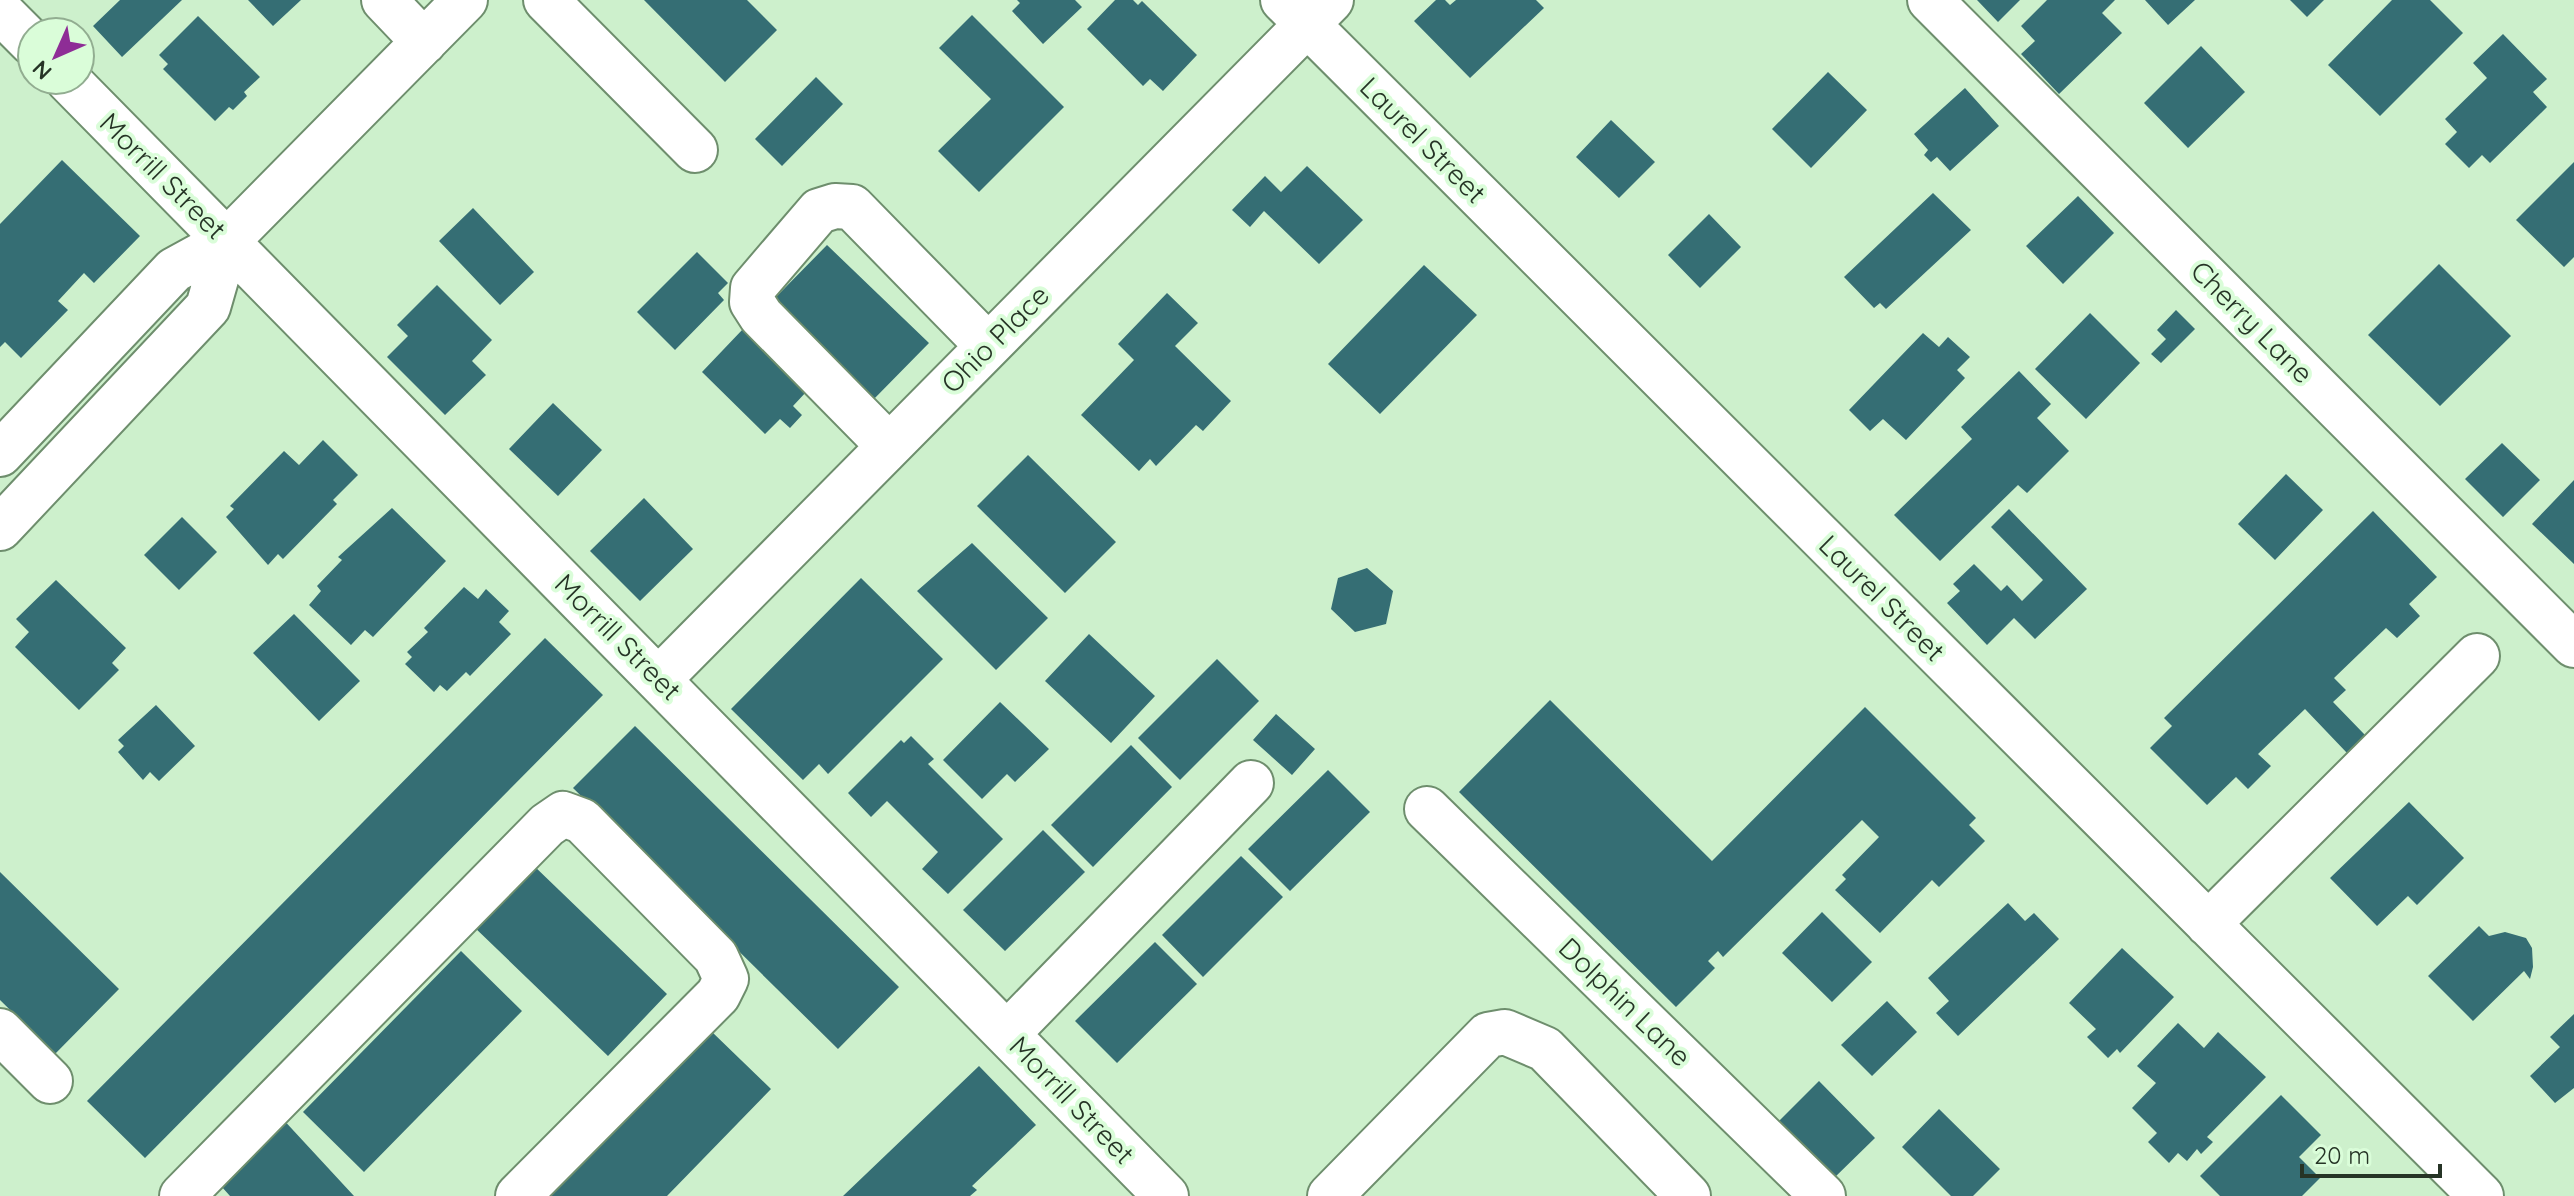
<svg xmlns="http://www.w3.org/2000/svg" width="2574" height="1196" viewBox="0 0 2574 1196" font-family="Quicksand,sans-serif">
<style>
.building{fill:#356e74}
.lines{fill:none;stroke-linecap:round;stroke-linejoin:round}
.minor-casing{stroke:#6e8e6d;stroke-width:48}
.minor{stroke:#fff;stroke-width:44}
.labels{text-anchor:middle;stroke-width:8;stroke-linejoin:round;paint-order:stroke}
.street-label{font-size:28px;fill:#263426;stroke:#dafdd9}
</style>
<rect width="100%" height="100%" fill="#cdf0cc"/>
<path class="building" d="M 120,0 L 182,0 L 122,57 L 93,26 Z
M 248,0 L 301,0 L 273,26 Z
M 644,0 L 747,0 L 777,30 L 725,82 Z
M 1017,0 L 1075,0 L 1082,7 L 1043,44 L 1012,11 L 1020,3 Z
M 1115,0 L 1133,0 L 1138,5 L 1142,1 L 1197,55 L 1163,91 L 1150,79 L 1143,86 L 1087,29 Z
M 1436,0 L 1445,0 L 1450,5 L 1456,0 L 1536,0 L 1544,8 L 1470,78 L 1414,21 Z
M 1977,0 L 2020,0 L 1998,22 Z
M 2047,0 L 2115,0 L 2102,13 L 2122,33 L 2059,94 L 2021,54 L 2035,41 L 2021,26 Z
M 2145,0 L 2195,0 L 2168,25 Z
M 2290,0 L 2324,0 L 2307,17 Z
M 2392,0 L 2430,0 L 2463,33 L 2380,116 L 2328,65 Z
M 972,15 L 1064,107 L 979,192 L 938,151 L 991,99 L 939,48 Z
M 198,16 L 260,77 L 244,92 L 247,96 L 233,110 L 229,107 L 215,121 L 163,69 L 168,64 L 159,55 Z
M 2503,34 L 2547,79 L 2533,92 L 2547,107 L 2490,163 L 2482,155 L 2469,168 L 2445,144 L 2457,132 L 2445,119 L 2487,78 L 2473,63 Z
M 2201,46 L 2245,92 L 2188,148 L 2144,103 Z
M 1828,72 L 1867,110 L 1811,168 L 1772,129 Z
M 816,77 L 843,104 L 782,166 L 755,139 Z
M 1965,88 L 1999,126 L 1950,171 L 1937,157 L 1931,162 L 1924,155 L 1928,150 L 1914,134 Z
M 1611,120 L 1655,162 L 1619,198 L 1576,157 Z
M 62,160 L 140,236 L 94,283 L 84,273 L 58,301 L 68,310 L 21,358 L 5,342 L 0,347 L 0,224 Z
M 2574,162 L 2574,257 L 2564,267 L 2516,220 Z
M 1307,166 L 1363,220 L 1319,264 L 1264,211 L 1250,227 L 1232,210 L 1265,176 L 1281,192 Z
M 1933,193 L 1971,230 L 1886,309 L 1880,303 L 1874,308 L 1844,277 Z
M 2078,196 L 2114,233 L 2063,284 L 2026,246 Z
M 473,208 L 534,272 L 500,305 L 439,241 Z
M 1709,214 L 1741,247 L 1700,288 L 1668,255 Z
M 827,245 L 929,343 L 872,401 L 771,302 Z
M 697,252 L 728,283 L 718,293 L 724,300 L 675,350 L 637,312 Z
M 2439,264 L 2511,336 L 2440,406 L 2368,335 Z
M 1424,265 L 1477,315 L 1380,414 L 1328,364 Z
M 437,285 L 492,340 L 472,361 L 486,375 L 445,415 L 387,357 L 408,336 L 397,325 Z
M 1167,293 L 1198,323 L 1175,346 L 1231,401 L 1203,431 L 1196,425 L 1156,466 L 1150,459 L 1139,471 L 1081,415 L 1134,360 L 1118,344 Z
M 2176,310 L 2195,329 L 2161,363 L 2151,354 L 2166,339 L 2157,330 Z
M 2090,313 L 2140,363 L 2086,419 L 2035,369 Z
M 743,329 L 807,391 L 793,406 L 802,415 L 790,428 L 780,419 L 765,434 L 702,372 Z
M 1923,333 L 1939,347 L 1948,337 L 1970,357 L 1957,370 L 1965,378 L 1906,440 L 1883,419 L 1870,431 L 1849,410 Z
M 2019,371 L 2051,404 L 2037,418 L 2069,451 L 2027,493 L 2018,485 L 1940,561 L 1894,515 L 1972,439 L 1961,427 Z
M 553,403 L 602,450 L 558,496 L 509,449 Z
M 323,440 L 358,475 L 333,500 L 337,504 L 283,559 L 278,554 L 268,565 L 226,517 L 234,509 L 230,506 L 284,451 L 299,465 Z
M 2502,443 L 2540,480 L 2503,517 L 2465,479 Z
M 1028,455 L 1116,542 L 1065,593 L 977,506 Z
M 2286,474 L 2323,510 L 2275,560 L 2238,524 Z
M 2574,480 L 2574,564 L 2532,524 Z
M 644,498 L 693,549 L 640,601 L 590,551 Z
M 392,508 L 446,561 L 373,637 L 365,630 L 351,645 L 309,605 L 321,591 L 317,586 L 342,560 L 338,557 Z
M 2009,509 L 2087,589 L 2035,639 L 2014,618 L 1987,645 L 1947,603 L 1960,591 L 1953,584 L 1974,564 L 2001,591 L 2007,585 L 2022,601 L 2043,580 L 1991,527 Z
M 2373,511 L 2437,577 L 2409,604 L 2420,616 L 2397,638 L 2386,628 L 2334,678 L 2346,690 L 2333,702 L 2365,735 L 2347,753 L 2305,709 L 2258,754 L 2271,766 L 2248,789 L 2236,777 L 2207,805 L 2150,748 L 2172,726 L 2164,718 Z
M 182,517 L 217,552 L 179,590 L 144,555 Z
M 972,543 L 1048,618 L 996,670 L 917,591 Z
M 1367,568 L 1393,591 L 1386,624 L 1355,632 L 1331,609 L 1338,578 Z
M 861,578 L 943,659 L 828,774 L 819,764 L 803,780 L 731,709 Z
M 56,580 L 126,648 L 112,663 L 119,670 L 79,710 L 15,647 L 29,632 L 16,619 Z
M 464,587 L 478,599 L 486,589 L 509,611 L 499,622 L 511,634 L 470,676 L 466,672 L 447,691 L 440,685 L 434,692 L 405,664 L 412,657 L 407,652 L 428,632 L 424,628 Z
M 294,614 L 360,681 L 319,721 L 253,653 Z
M 1089,634 L 1155,696 L 1111,743 L 1045,681 Z
M 545,638 L 603,695 L 145,1158 L 87,1101 Z
M 1217,659 L 1259,701 L 1180,780 L 1138,738 Z
M 1550,700 L 1712,861 L 1865,707 L 1976,818 L 1969,825 L 1985,841 L 1939,887 L 1932,880 L 1880,933 L 1835,890 L 1846,879 L 1842,875 L 1879,837 L 1862,820 L 1723,957 L 1718,951 L 1708,961 L 1715,968 L 1676,1007 L 1459,792 Z
M 1000,702 L 1049,749 L 1015,782 L 1007,774 L 982,799 L 943,760 Z
M 156,705 L 195,746 L 159,781 L 150,772 L 143,780 L 118,752 L 124,746 L 118,740 Z
M 1276,714 L 1315,749 L 1292,775 L 1253,740 Z
M 635,726 L 899,987 L 838,1049 L 573,788 Z
M 911,736 L 934,759 L 928,764 L 1003,839 L 948,894 L 922,869 L 938,852 L 887,801 L 871,817 L 848,793 L 901,740 L 904,743 Z
M 1131,745 L 1172,787 L 1093,867 L 1051,825 Z
M 1328,770 L 1370,812 L 1290,891 L 1248,849 Z
M 2409,802 L 2464,858 L 2417,905 L 2408,896 L 2377,926 L 2330,878 Z
M 1043,830 L 1085,872 L 1005,951 L 963,910 Z
M 1241,856 L 1283,897 L 1203,977 L 1162,935 Z
M 532,864 L 667,994 L 608,1056 L 472,925 Z
M 0,872 L 119,989 L 55,1054 L 0,1000 Z
M 2008,903 L 2025,921 L 2034,913 L 2059,939 L 1958,1036 L 1936,1013 L 1949,1001 L 1928,978 Z
M 1822,912 L 1872,962 L 1832,1002 L 1782,953 Z
M 2479,926 L 2489,936 L 2505,932 L 2526,938 L 2532,948 L 2533,967 L 2530,979 L 2524,971 L 2473,1021 L 2428,976 Z
M 1155,942 L 1197,984 L 1117,1063 L 1075,1021 Z
M 2122,948 L 2174,997 L 2120,1053 L 2117,1049 L 2108,1058 L 2087,1037 L 2096,1029 L 2069,1003 Z
M 461,951 L 522,1011 L 364,1172 L 303,1112 Z
M 1887,1001 L 1917,1032 L 1872,1076 L 1841,1045 Z
M 2574,1014 L 2574,1088 L 2555,1103 L 2530,1076 L 2560,1047 L 2550,1037 Z
M 2178,1023 L 2204,1048 L 2218,1032 L 2266,1077 L 2207,1137 L 2213,1142 L 2201,1154 L 2197,1149 L 2187,1161 L 2178,1153 L 2169,1163 L 2148,1142 L 2157,1133 L 2132,1108 L 2156,1083 L 2137,1066 Z
M 711,1031 L 771,1089 L 667,1196 L 549,1196 Z
M 979,1066 L 1036,1125 L 972,1186 L 977,1190 L 970,1196 L 843,1196 Z
M 1819,1081 L 1875,1138 L 1832,1180 L 1777,1123 Z
M 2281,1095 L 2321,1135 L 2299,1157 L 2320,1178 L 2302,1196 L 2220,1196 L 2200,1176 Z
M 1939,1109 L 2000,1169 L 1973,1196 L 1951,1196 L 1902,1147 Z
M 280,1116 L 354,1196 L 230,1196 L 213,1177 Z"/>
<g class="lines">
<g class="minor-casing">
<path id="minor" d="M 384,0 L 424,42
M 546,0 L 695,150
M 1283,0 L 2481,1196
M 1930,0 L 2574,645
M 0,11 L 32,43
M 68,80 L 1166,1196
M 889,446 L 761,316 L 752,302 L 753,288 L 819,211 L 835,206 L 852,207 L 988,346
M 0,454 L 174,270 L 227,241 L 465,0
M 0,528 L 208,307 L 227,241
M 659,679 L 1331,0
M 1427,809 L 1823,1196
M 2208,924 L 2477,656
M 0,1031 L 50,1081
M 1007,1034 L 1251,783
M 182,1196 L 547,825 L 563,814 L 582,821 L 716,957 L 726,979 L 718,995 L 518,1196
M 1330,1196 L 1488,1035 L 1505,1032 L 1545,1049 L 1688,1196"/>
</g>
<use href="#minor" class="minor"/>
</g>
<g class="labels">
<g class="street-label">
<text transform="translate(1423 140) rotate(45)" y="10">Laurel Street</text>
<text transform="translate(163 176) rotate(45)" y="10">Morrill Street</text>
<text transform="translate(2252 322) rotate(45)" y="10">Cherry Lane</text>
<text transform="translate(995 339) rotate(-45)" y="10">Ohio Place</text>
<text transform="translate(1882 598) rotate(45)" y="10">Laurel Street</text>
<text transform="translate(618 637) rotate(45)" y="10">Morrill Street</text>
<text transform="translate(1625 1002) rotate(44)" y="10">Dolphin Lane</text>
<text transform="translate(1072 1100) rotate(46)" y="10">Morrill Street</text>
</g>
</g>
<g transform="translate(56 56) rotate(225)"><circle r="38" fill="#dafdd9" stroke="#92ad91" stroke-width="2"/>
<path d="M0-6L14 30L0 20L-14 30Z" fill="#8e2d96"/>
<text y="-12" font-size="22" font-weight="bold" text-anchor="middle" fill="#263426">N</text>
</g>
<path d="M2302 1164v12h138v-12" fill="none" stroke="#263426" stroke-width="4"/>
<text x="2314" y="1164" font-size="24" fill="#263426" stroke="#dafdd9" stroke-width="6" paint-order="stroke">20 m</text>
</svg>
